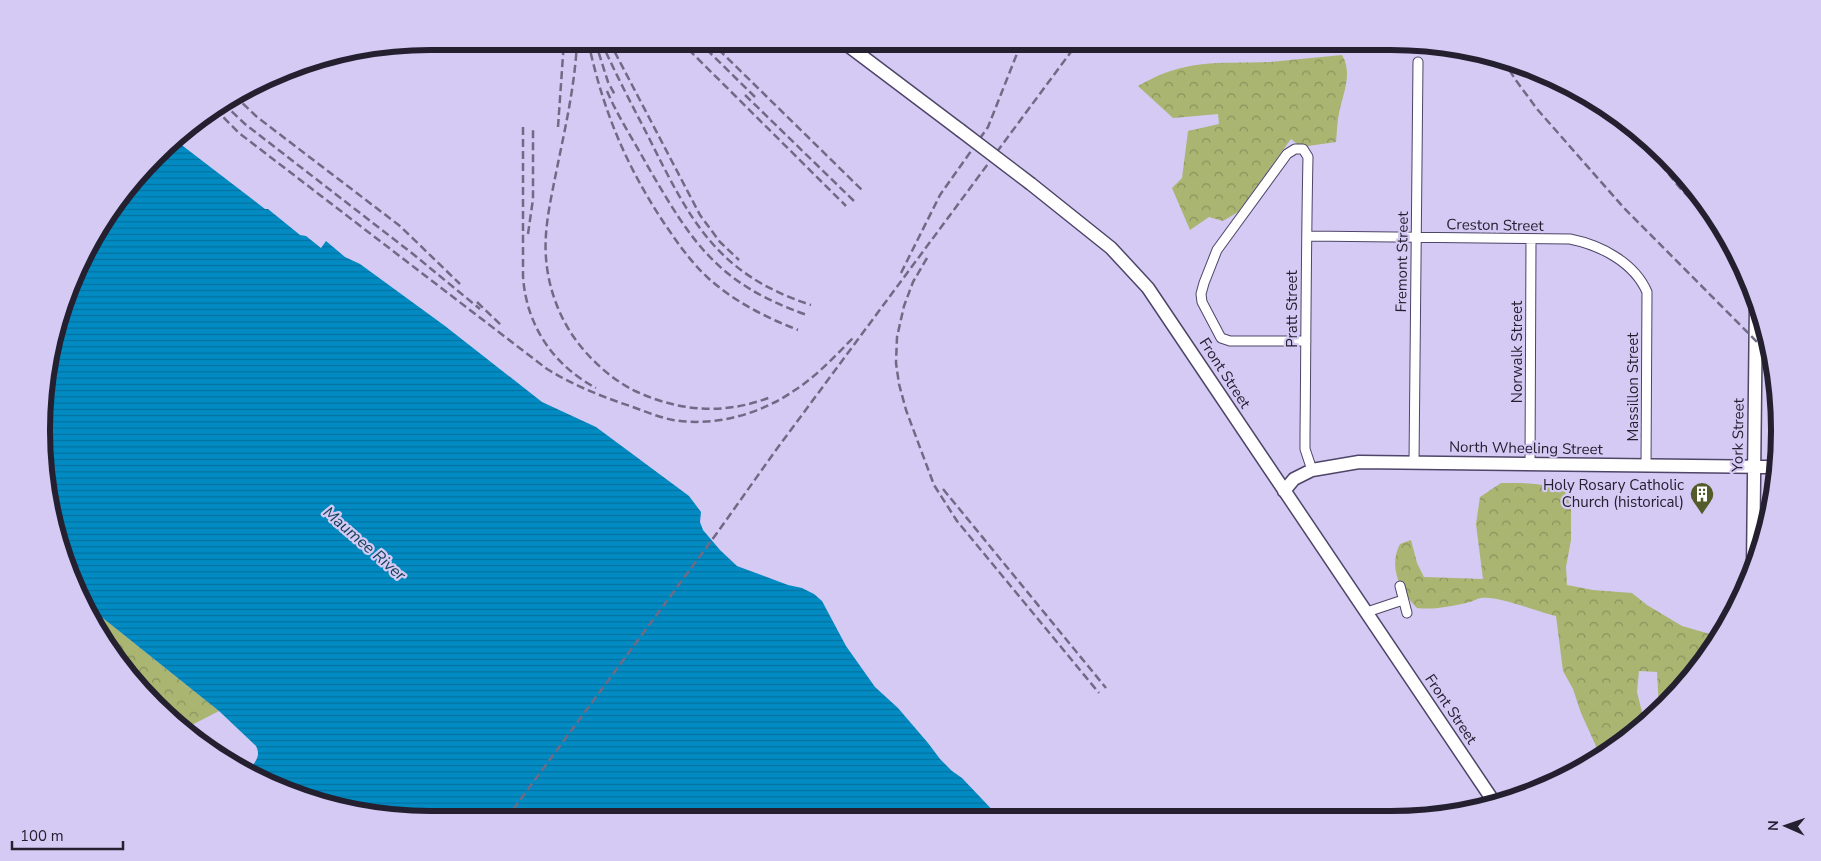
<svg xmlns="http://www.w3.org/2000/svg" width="1821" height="861" viewBox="0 0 1821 861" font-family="'Nunito Sans',sans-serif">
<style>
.forest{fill:url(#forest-crowns)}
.water{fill:url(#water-rules)}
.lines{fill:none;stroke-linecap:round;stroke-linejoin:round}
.street-casing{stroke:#4e4568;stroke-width:11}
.secondary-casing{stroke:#4e4568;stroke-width:15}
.street{stroke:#fff;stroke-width:9}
.secondary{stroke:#fff;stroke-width:12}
.rail{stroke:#716a85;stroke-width:2.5;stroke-dasharray:8 4;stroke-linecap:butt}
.secondary-bridge-casing{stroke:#4e4568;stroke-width:15;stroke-linecap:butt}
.secondary-bridge{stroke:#fff;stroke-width:12}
.labels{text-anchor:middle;stroke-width:4.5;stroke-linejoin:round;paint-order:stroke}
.street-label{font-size:15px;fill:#242030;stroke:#d4caf4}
.poi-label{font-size:15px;fill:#242030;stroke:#d4caf4;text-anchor:end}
.water-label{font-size:16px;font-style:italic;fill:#134058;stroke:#d4caf4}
.rim{fill:none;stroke:#242030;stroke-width:6}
</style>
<defs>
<pattern id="forest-crowns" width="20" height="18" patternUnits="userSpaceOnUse" patternTransform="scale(1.25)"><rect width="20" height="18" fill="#aab571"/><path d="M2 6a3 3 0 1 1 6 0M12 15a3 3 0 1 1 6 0" fill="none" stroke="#8a935d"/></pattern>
<pattern id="water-rules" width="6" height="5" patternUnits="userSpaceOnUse" patternTransform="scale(1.25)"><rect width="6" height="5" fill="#028bc3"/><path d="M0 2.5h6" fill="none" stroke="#04719f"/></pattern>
</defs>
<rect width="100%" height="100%" fill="#d4caf4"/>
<path class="forest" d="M 1342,55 C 1353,73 1343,94 1339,113 C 1337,123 1337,132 1336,142 L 1301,147 L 1291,139 L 1238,212 L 1223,221 L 1209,217 L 1190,230 L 1172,188 L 1182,178 L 1188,131 L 1219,124 L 1218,114 L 1173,118 L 1138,86 C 1186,58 1217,64 1269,62 C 1293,60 1318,57 1342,55 Z
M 1501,483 C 1524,483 1544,482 1565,492 L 1571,507 L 1571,540 L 1566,567 L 1567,585 L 1593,590 L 1632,593 L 1647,605 L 1682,626 L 1717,636 L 1699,667 L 1659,708 L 1657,672 L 1639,671 L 1637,692 L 1643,716 L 1640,727 L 1628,739 L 1600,755 L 1581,713 L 1573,689 L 1563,671 L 1556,616 C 1537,612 1498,595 1481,598 C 1478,598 1474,601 1470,602 C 1452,606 1436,610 1417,608 C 1400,591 1388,567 1400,544 L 1411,540 L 1417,563 L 1424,577 L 1483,579 L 1476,524 L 1480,497 Z
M 84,603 L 219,711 L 184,729 L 174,723 L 93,625 Z"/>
<path class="water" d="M 180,133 L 177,140 L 179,143 L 265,209 L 268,209 L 300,235 L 306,236 L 321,248 L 326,241 L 345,257 L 360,264 L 445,326 L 542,402 L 596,427 L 689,496 L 701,512 L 700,522 L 703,530 L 720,550 L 737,566 L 788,585 L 802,588 L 814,594 L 822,601 L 846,646 L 875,687 L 898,708 L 928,743 L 940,759 L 952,771 L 962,778 L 1000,818 L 430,820 L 354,812 L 282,790 L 249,770 C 256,761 261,756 256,746 L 219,711 L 84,603 L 62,556 L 45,482 L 49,355 L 94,236 L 174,138 Z"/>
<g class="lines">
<g class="street-casing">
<path id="street" d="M 1307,236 L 1570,239 C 1600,245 1634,262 1647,292 L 1646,466
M 1306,341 L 1230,341 L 1221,338 L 1202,302 L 1201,294 L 1204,283 L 1217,250 L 1287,154 L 1295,149 L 1303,149 L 1308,157 C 1306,250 1306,343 1305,436 L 1305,449 L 1312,470
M 1414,463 L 1418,62
M 1530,465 L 1531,240
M 1400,586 L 1407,613
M 1367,612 L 1403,600"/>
</g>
<g class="secondary-casing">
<path id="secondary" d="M 842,41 L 960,130
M 1031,184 L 1111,248 L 1148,288 L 1494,802
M 1284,491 L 1294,479 L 1312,470 L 1359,462 L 1776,467
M 1753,569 L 1756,301"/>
</g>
<use href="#street" class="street"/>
<use href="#secondary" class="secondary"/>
<path class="rail" d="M 577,41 C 575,89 563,137 554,183 C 549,208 544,233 546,258 C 548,286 558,314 573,336 C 589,359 611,379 635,391 C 681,412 724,415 771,397
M 588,41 C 603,110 625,164 664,223 C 677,242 690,261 707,277 C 733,301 765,317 798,330
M 595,41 L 608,82 L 616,97
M 601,41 C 615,73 632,105 648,136 C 690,220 716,274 811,305
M 609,41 L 700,215 L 720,242 L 739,260
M 680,41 L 846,206
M 698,41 L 755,97
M 710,41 L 864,192
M 1503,60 L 1515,79 L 1537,109 L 1624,208 L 1773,358
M 607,91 C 618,117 634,141 647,165 C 692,243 718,284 807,315
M 234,95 L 257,117 L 400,226 L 460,284
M 745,95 L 855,202
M 223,103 L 245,124 L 413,254 L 480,309
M 215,109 L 239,133 L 547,369 C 573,385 600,396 630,406 C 644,411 658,417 673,420 C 715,427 761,414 795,390 C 817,376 836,355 854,337
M 523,127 C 523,160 523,193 523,226 C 523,242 523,259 523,276 C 526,325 553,365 596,388
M 558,127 L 564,41
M 1631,127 L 1680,188 L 1723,232
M 528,234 L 533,199 L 533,127
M 927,258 L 913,282 L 904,306 L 897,337 L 896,363 L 899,384 L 906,410 L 934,485 L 957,521 L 1099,693
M 901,273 L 940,195 L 988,127 L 1022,41
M 477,302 L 502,326
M 943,489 L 1106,688
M 506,819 L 717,533 L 776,450 L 1079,41"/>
<g class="secondary-bridge-casing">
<path id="secondary-bridge" d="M 960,130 L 1031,184"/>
</g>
<use href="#secondary-bridge" class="secondary-bridge"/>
</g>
<defs>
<g id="building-pin" transform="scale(1.25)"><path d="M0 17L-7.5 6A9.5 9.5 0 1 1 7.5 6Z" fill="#545b2a" stroke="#d4caf4"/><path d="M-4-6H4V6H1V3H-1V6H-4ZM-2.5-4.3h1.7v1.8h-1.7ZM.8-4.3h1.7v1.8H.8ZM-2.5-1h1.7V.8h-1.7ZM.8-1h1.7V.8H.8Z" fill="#fff"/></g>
</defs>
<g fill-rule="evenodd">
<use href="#building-pin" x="1702" y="494"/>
</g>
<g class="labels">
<g class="street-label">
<text transform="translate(1495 225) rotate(1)" y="5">Creston Street</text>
<text transform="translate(1402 262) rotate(-89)" y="5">Fremont Street</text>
<text transform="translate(1292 309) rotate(-90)" y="5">Pratt Street</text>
<text transform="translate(1517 352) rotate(-90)" y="5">Norwalk Street</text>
<text transform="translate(1225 373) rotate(57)" y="5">Front Street</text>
<text transform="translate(1633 387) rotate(-90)" y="5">Massillon Street</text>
<text transform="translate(1738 435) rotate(-89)" y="5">York Street</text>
<text transform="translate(1526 448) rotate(1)" y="5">North Wheeling Street</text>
<text transform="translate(1451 709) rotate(56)" y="5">Front Street</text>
</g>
<g class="poi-label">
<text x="1684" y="490">Holy Rosary Catholic<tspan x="1684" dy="17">Church (historical)</tspan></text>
</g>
<g class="water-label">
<text transform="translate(365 543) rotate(41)" y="6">Maumee River</text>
</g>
</g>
<path d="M0 0H1821V861H0ZM430 50H1391A380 380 0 0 1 1771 430V431A380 380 0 0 1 1391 811H430A380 380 0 0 1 50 431V430A380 380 0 0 1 430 50Z" fill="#d4caf4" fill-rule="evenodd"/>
<path class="rim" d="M430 50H1391A380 380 0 0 1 1771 430V431A380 380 0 0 1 1391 811H430A380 380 0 0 1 50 431V430A380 380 0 0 1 430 50Z"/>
<g transform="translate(1786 826) rotate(272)" stroke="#d4caf4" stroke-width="4" paint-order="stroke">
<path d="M0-4L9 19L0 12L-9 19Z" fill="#242030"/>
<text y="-8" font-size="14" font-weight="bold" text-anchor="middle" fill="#242030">N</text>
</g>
<path d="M12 841v8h111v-8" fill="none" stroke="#242030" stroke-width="2.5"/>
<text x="20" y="841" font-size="15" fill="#242030" stroke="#d4caf4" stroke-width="4" paint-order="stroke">100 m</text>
</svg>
